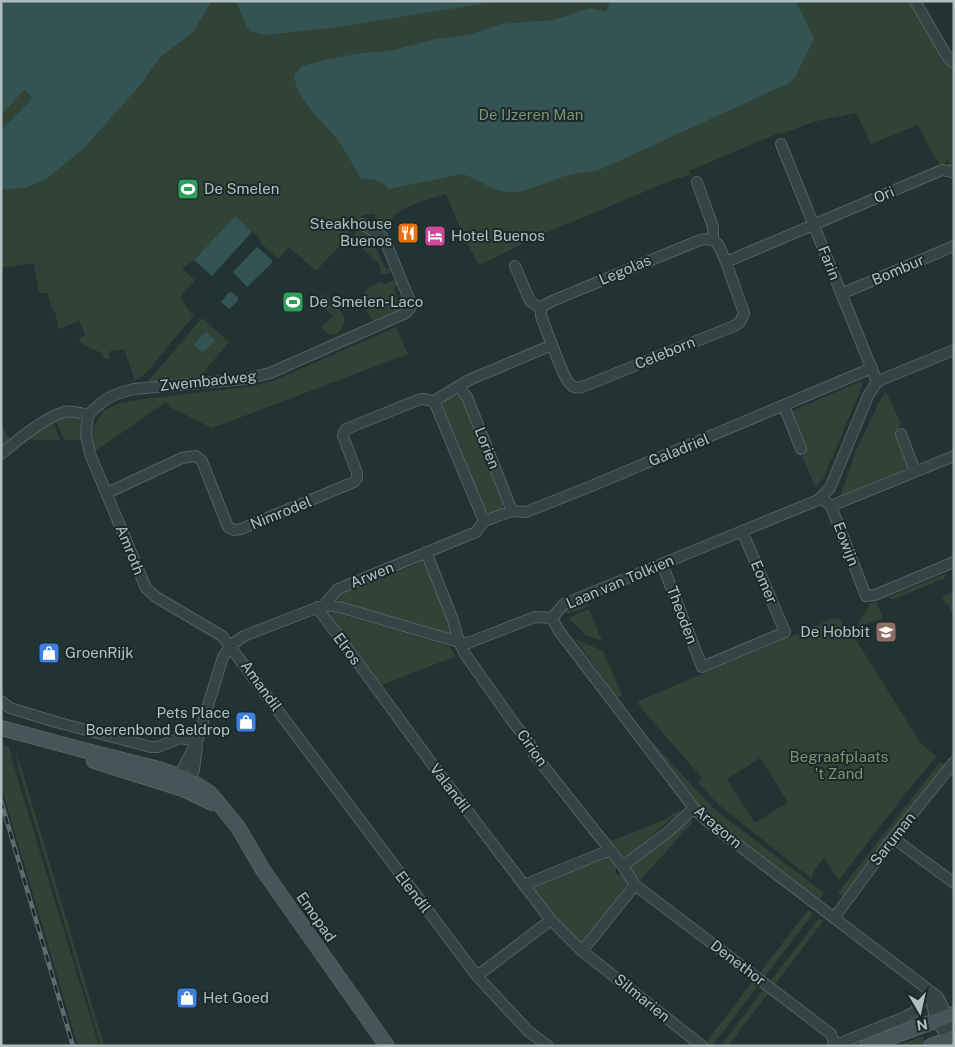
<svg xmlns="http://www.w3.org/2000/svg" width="955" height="1047" viewBox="0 0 955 1047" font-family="'Public Sans',sans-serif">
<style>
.green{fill:#314337;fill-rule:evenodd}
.water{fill:#345454}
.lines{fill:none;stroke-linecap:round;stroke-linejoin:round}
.street-casing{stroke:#536262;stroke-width:12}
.secondary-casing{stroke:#536262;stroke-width:16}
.street{stroke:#354444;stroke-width:10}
.secondary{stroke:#445657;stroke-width:14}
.rail-casing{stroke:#5c6e6e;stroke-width:4.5}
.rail{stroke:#1b2929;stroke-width:2.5;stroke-dasharray:8;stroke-linecap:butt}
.labels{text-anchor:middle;stroke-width:4;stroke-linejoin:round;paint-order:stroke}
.park-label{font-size:15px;fill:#7e9472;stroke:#1b2929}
.poi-label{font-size:15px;fill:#b0c0c1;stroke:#1b2929;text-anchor:start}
.street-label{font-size:15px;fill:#b0c0c1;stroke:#1b2929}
</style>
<rect width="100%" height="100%" fill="#233"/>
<path class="green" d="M 1,1 L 903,1 L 905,4 L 906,1 L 910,1 L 943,57 L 940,59 L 943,63 L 946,62 L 952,68 L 954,68 L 954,169 L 946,167 L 949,163 L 947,160 L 942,166 L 934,156 L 918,125 L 871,144 L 856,113 L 817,121 L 780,134 L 779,133 L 689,171 L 690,175 L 675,179 L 536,237 L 482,264 L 478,263 L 464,238 L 446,194 C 422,202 394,206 383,232 L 379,231 L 374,214 L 364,215 L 357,220 L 354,216 L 348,217 L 349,236 L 316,271 L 289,247 L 278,259 L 262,244 L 260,239 L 235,216 L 194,260 L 182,269 L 195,280 L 181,296 C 184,303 187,312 195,314 L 146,373 L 135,381 L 124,349 L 110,351 L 109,359 L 103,358 L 102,353 L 85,346 L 78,340 L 85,335 L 79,320 L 61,329 L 58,328 L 55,311 L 52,310 L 47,293 L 39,293 L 34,263 L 1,268 Z
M 357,224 L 374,235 L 371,237 L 386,269 L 392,267 L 393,270 L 390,273 L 381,275 L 379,264 L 354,240 L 355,225 Z
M 396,280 L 399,285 L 394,288 L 400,304 L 406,302 L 406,310 L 376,324 C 370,316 357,300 366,290 C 370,287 376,284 381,282 L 386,285 L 389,282 Z
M 323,294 C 331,302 350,313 343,326 C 340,332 336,334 330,335 L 321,327 L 333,316 L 316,300 Z
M 202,318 L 229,342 L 202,374 L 210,381 L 142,388 Z
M 396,327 L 408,354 L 212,428 L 170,407 L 166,402 L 94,452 L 92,439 L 94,426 L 103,412 L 110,407 L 121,403 L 143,399 L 249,387 L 273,381 Z
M 862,381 L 863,384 L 823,479 L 815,487 L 802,456 L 807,454 L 792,414 L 794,410 Z
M 886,392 L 901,424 L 897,429 L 908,458 L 904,460 L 905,463 L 909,463 L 910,467 L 840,497 L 855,453 L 881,398 Z
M 452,395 L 459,396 L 464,401 L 504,502 L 500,512 L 493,514 L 483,510 L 441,409 L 443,400 Z
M 73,415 L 81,420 L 82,440 L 64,440 L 56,421 L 65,416 Z
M 53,422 L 60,440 L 31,440 L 31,437 Z
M 1,426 L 10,438 L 8,443 L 1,450 Z
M 416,560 L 424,562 L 453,629 L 450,634 L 342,603 L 338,599 L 338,594 L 348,589 L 349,591 L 417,564 Z
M 945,574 L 945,578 L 892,600 L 889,597 Z
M 954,591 L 954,618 L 948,604 L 946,604 L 942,597 Z
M 586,600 L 589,606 L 568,614 L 563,610 Z
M 876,601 L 883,618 L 858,627 L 858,624 L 870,604 Z
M 589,609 L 602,641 L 585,635 L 569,618 Z
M 333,612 L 449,646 L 456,656 L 382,685 L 331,616 Z
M 834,618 L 841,620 L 852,637 L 854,637 L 920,742 L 936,757 L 905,794 L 839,880 L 824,858 L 814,870 L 812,879 L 719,805 L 698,783 L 702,778 L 636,702 ZM 760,758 L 788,802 L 755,823 L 727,779 Z
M 575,639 L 603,651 L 622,695 L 617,698 Z
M 632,720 L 713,808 L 824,893 L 818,901 L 705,814 Z
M 1,739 L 4,746 L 9,746 L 12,760 L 99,1046 L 78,1046 L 1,786 Z
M 16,750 L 104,1046 L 101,1046 L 18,767 Z
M 940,762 L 946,765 L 844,897 L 838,893 Z
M 679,810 L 681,811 L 627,856 L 621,855 L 611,841 L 664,820 Z
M 690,820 L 693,822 L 640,880 L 631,871 L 632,864 L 663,843 Z
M 606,853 L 616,866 L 616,874 L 625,876 L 629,881 L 582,946 L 547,908 L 531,885 Z
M 808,910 L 813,914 L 763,979 L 758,975 Z
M 819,918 L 823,921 L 774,986 L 769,983 Z
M 754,979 L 760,983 L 712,1046 L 707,1046 L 705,1044 Z
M 765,987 L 770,991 L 728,1046 L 721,1046 Z
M 924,1006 L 924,1009 L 921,1010 L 923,1015 L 917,1018 L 919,1023 L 864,1046 L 840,1046 Z
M 923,1036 L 925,1043 L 919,1046 L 895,1046 Z"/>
<path class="water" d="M 1,1 L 210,1 L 210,4 L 193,32 L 160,57 L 142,83 L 84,148 L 45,180 L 25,188 L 4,189 L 1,188 L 1,130 L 31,100 L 31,96 L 24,90 L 1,115 Z
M 236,1 L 498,1 L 339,27 L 265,35 L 252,32 L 247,27 Z
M 610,1 L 796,1 L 814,39 L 795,77 L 789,83 L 599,170 C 590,172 581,172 572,174 C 553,178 525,195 505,192 C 489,189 477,178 462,174 L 389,189 C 382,180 373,178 362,179 C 353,167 348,154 339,142 C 323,120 299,105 294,76 L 302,66 L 329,59 L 362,53 L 389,51 L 436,39 L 469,35 L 501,24 L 554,20 L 590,8 L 606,12 Z
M 235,216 L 251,231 L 251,233 L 212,276 L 194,260 Z
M 257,247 L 272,260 L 272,263 L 247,287 L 233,272 Z
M 231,292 L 238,297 L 238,301 L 229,309 L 221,302 L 228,293 Z
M 207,332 L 215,341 L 202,353 L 194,345 L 204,333 Z"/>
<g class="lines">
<g class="street-casing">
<path id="street" d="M 915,1 L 948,58 L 954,63
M 781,144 L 877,382
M 697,182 L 713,227 L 713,239
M 515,266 L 530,301 L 541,309
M 841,294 L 954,246
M 552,345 C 556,354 566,385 574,387 C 577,388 580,387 582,387 L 734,326 L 740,322 L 744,313 L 726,262
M 459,387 L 467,397 L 512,511
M 434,401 L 469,380 L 552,345 L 541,316 L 541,309 L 543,306 L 552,301 L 700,240 C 719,236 719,247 726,262 L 942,170 L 949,171 L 954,173
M 434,401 L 484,521
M 784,406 L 801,449
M 88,415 L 86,435 L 90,454 L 146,588 L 156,597 L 222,636 L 477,976 L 528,1031 L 548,1046
M 901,434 L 915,471
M 1,454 C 16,441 46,417 64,412 C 72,410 80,413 88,415 C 104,399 112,394 134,389 L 246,379 L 270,373 L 406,313 L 411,307 L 411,304 L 387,245 L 382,236 L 362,224
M 107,493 L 182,458 L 196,456 L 202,461 L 228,527 L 234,530 L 241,529 L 354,482 L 357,478 L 357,473 L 343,436 L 344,432 L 346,429 L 418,400 L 422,399 L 434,401
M 822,496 L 827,503 L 831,506 L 866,596 L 875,595 L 954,562
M 831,506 L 954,456
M 484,521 L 512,511 L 526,512 L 589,487 L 872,368
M 426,552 L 453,620 L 459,642 L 465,654 L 513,722 L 529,742 L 534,754 L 610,850
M 662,564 L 702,667 L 785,632 L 742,531
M 324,605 L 338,589 L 476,532 L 484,521
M 317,607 L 441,776 L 524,885
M 552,618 L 559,631 L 694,808 L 708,822 L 938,997 L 947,1015 L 949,1039
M 552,618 L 564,604 L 818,500 L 830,488 L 868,396 L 877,382 L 883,379 L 954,350
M 1,701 L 10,708 L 56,722 L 151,747 L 158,747 L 180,738 L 197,741
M 181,781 L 179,776 L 197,741 L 223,657 L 231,645 L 244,636 L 324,605 L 339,607 L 459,642 L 468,643 L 527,620 L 535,617 L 552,618
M 187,784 L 194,770 L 197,746
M 893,838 L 954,883
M 623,866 L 668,832 L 694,808
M 635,885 L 582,951 L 551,920 L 524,885 L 610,850 L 623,866 L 635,885 L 831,1034 L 835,1045
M 834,918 L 893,838 L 954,762
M 582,951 L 702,1046
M 477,976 L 551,920
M 930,992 L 935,1019 L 948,1038
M 833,1046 L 905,1017 L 914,1012 L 930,992"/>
</g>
<g class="secondary-casing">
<path id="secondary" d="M 1,728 L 87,751 L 159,769 L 189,780 L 210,793 L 238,827 L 263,870 L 387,1046
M 94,761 L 183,789 L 212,803
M 867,1046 L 954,1014
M 931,1046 L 954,1037"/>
</g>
<use href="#street" class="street"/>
<use href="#secondary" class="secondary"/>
<g class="rail-casing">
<path id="rail" d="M 1,801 L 73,1046"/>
</g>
<use href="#rail" class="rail"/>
</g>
<defs>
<g id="stadium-square" transform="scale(1.125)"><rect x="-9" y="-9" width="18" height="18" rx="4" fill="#2e9e5b" stroke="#1b2929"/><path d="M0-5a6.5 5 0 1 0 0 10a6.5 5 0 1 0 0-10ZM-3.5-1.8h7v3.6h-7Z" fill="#fff"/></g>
<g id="restaurant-square" transform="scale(1.125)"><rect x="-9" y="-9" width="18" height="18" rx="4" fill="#e8710a" stroke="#1b2929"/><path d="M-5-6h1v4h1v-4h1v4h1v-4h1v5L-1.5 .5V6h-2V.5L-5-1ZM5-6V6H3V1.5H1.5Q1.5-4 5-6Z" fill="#fff"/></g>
<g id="hotel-square" transform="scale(1.125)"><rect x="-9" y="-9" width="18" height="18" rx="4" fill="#d1479c" stroke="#1b2929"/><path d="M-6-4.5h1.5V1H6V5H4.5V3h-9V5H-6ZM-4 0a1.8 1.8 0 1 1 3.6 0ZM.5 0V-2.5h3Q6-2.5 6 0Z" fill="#fff"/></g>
<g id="school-square" transform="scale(1.125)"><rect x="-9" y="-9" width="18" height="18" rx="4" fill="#8d6e63" stroke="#1b2929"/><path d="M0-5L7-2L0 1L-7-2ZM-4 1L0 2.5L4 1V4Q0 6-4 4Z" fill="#fff"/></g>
<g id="shop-square" transform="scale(1.125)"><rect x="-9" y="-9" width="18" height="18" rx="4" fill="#3f7fe0" stroke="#1b2929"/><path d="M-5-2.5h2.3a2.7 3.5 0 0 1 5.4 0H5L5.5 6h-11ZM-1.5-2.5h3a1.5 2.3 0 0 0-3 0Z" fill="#fff"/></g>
</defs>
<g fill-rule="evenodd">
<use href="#stadium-square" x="188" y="189"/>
<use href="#restaurant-square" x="408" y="233"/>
<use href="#hotel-square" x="435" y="236"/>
<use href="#stadium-square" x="293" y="302"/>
<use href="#school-square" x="886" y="632"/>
<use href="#shop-square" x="49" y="653"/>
<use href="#shop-square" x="246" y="722"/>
<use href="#shop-square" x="187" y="998"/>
</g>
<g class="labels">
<g class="park-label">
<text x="531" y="120">De IJzeren Man</text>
<text x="839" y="762">Begraafplaats<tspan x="839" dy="17">'t Zand</tspan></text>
</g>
<g class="poi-label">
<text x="204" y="194">De Smelen</text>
<text x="392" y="229" text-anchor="end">Steakhouse<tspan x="392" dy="17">Buenos</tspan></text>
<text x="451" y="241">Hotel Buenos</text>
<text x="309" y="307">De Smelen-Laco</text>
<text x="870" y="637" text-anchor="end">De Hobbit</text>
<text x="65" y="658">GroenRijk</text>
<text x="230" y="718" text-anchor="end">Pets Place<tspan x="230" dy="17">Boerenbond Geldrop</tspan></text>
<text x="203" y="1003">Het Goed</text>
</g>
<g class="street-label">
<text transform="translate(884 195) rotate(-23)" y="5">Ori</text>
<text transform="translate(829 263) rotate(68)" y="5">Farin</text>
<text transform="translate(625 270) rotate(-23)" y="5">Legolas</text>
<text transform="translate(898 270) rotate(-23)" y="5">Bombur</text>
<text transform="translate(665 353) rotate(-22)" y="5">Celeborn</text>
<text transform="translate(208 381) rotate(-6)" y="5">Zwembadweg</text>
<text transform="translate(487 448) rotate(68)" y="5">Lorien</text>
<text transform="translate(679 450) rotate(-22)" y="5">Galadriel</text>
<text transform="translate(281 513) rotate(-22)" y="5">Nimrodel</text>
<text transform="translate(846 544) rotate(69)" y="5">Eowijn</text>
<text transform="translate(130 550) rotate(68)" y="5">Amroth</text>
<text transform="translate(372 575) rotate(-22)" y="5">Arwen</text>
<text transform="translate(620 582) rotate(-23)" y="5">Laan van Tolkien</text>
<text transform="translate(764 582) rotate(67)" y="5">Eomer</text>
<text transform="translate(682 615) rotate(69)" y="5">Theoden</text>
<text transform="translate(347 649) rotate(54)" y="5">Elros</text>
<text transform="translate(261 686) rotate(54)" y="5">Amandil</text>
<text transform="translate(532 748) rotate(55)" y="5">Cirion</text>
<text transform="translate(450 788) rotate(53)" y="5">Valandil</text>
<text transform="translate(718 827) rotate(40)" y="5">Aragorn</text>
<text transform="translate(893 839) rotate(-52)" y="5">Saruman</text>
<text transform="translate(413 892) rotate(53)" y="5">Elendil</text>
<text transform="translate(316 917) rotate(55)" y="5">Emopad</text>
<text transform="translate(738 963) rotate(37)" y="5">Denethor</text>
<text transform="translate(642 998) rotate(39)" y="5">Silmarien</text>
</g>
</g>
<rect width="955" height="1047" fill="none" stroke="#b0c0c1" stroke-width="5"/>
<g transform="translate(920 1012) rotate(171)" stroke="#1b2929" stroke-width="4" paint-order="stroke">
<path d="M0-4L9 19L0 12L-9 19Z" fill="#b0c0c1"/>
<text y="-8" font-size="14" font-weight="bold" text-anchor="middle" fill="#b0c0c1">N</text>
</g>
</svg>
